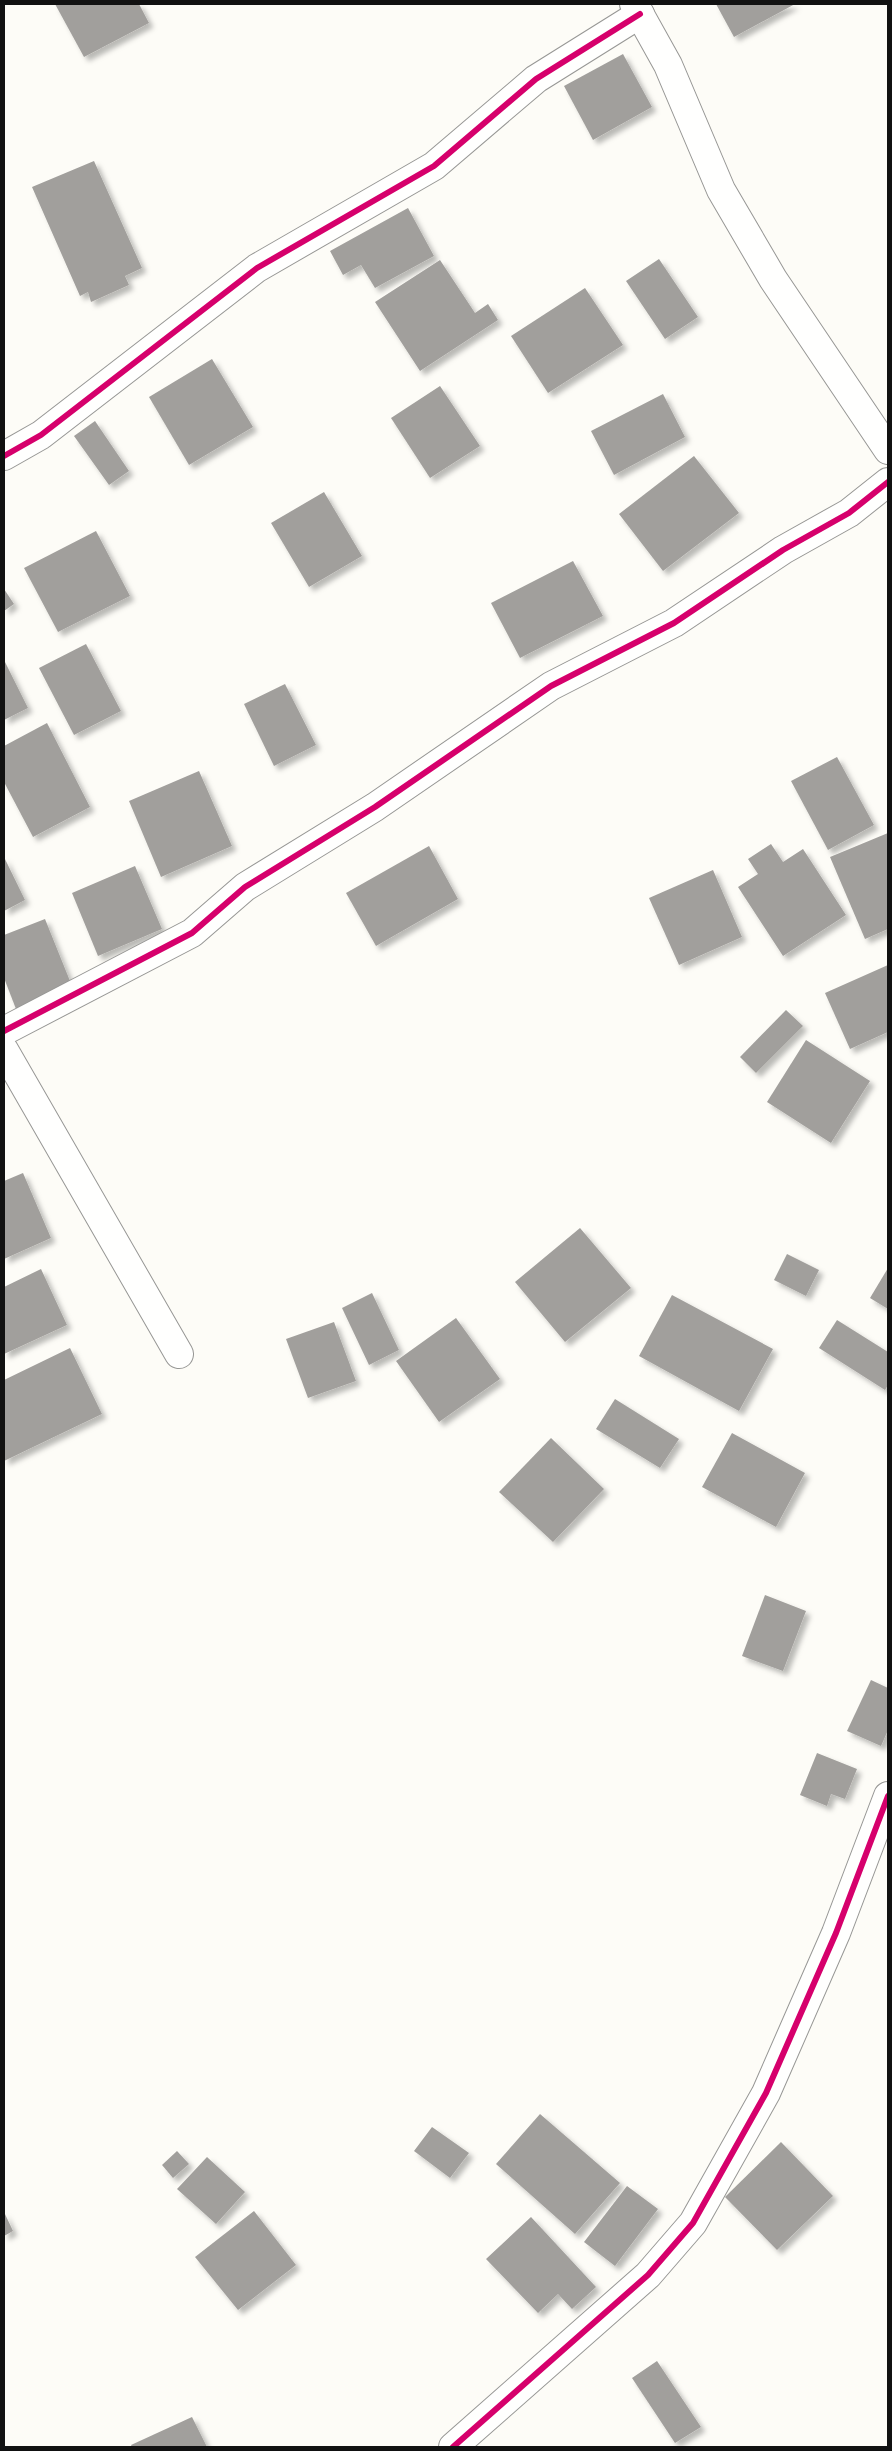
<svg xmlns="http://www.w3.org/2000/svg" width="892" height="2451" font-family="'Source Serif 4',serif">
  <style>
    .building { fill: #a19f9c; filter: url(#shadow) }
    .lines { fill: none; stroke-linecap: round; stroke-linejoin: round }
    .street-casing { stroke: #979795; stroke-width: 30 }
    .street { stroke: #fffffe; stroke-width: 28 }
    .cycleway-casing { stroke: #fff; stroke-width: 9 }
    .cycleway { stroke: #d6006c; stroke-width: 6 }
  </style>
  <defs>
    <filter id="shadow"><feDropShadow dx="4.5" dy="4.5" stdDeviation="2.5" flood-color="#0004"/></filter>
  </defs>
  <rect width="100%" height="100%" fill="#fdfcf7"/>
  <g class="building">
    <polygon points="55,4 139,4 149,23 84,57"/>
    <polygon points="716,4 795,4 734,37"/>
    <polygon points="623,54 652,107 593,140 564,86"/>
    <polygon points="94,161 142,268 125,276 129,285 91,302 88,292 80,296 32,187"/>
    <polygon points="408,208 434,256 375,288 361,265 343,275 330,251"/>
    <polygon points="659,259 698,317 665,339 626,281"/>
    <polygon points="440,260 475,313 488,304 498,320 420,371 375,302"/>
    <polygon points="585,288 623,345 548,393 511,336"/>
    <polygon points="212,359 253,427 189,465 149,397"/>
    <polygon points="440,386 480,446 430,478 391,418"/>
    <polygon points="663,394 685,437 614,475 591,431"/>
    <polygon points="95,421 129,471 109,485 74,436"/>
    <polygon points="694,456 739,513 663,571 619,514"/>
    <polygon points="324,492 362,556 309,587 271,523"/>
    <polygon points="96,531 130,596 58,632 24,568"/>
    <polygon points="573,561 603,616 520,658 491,603"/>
    <polygon points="4,589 14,604 4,611"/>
    <polygon points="86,644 121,711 74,735 39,668"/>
    <polygon points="4,660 28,708 4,720"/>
    <polygon points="285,684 316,745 274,766 244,704"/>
    <polygon points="47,723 90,807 33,837 4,782 4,746"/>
    <polygon points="837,757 874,825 828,850 791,781"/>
    <polygon points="199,771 232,846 161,877 129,801"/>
    <polygon points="888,833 888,929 865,939 830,857"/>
    <polygon points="771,844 783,862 803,849 846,915 783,956 738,887 758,874 748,859"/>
    <polygon points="429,846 458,899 376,946 346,893"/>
    <polygon points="4,857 25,900 4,911"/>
    <polygon points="135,866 162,929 98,956 72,893"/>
    <polygon points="713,870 742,937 679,965 649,898"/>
    <polygon points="45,919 72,986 16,1009 4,978 4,935"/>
    <polygon points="888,965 888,1032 850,1049 825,993"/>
    <polygon points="786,1010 803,1026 756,1073 740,1057"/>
    <polygon points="806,1040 870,1081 831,1143 767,1102"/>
    <polygon points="23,1173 51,1238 4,1259 4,1181"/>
    <polygon points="580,1228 631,1288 565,1342 515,1282"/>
    <polygon points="787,1254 819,1270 806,1296 774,1280"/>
    <polygon points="888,1268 888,1309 870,1298"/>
    <polygon points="41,1269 67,1325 4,1354 4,1287"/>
    <polygon points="372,1293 399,1350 369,1365 342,1308"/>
    <polygon points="672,1295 773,1349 739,1411 639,1356"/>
    <polygon points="456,1318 500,1379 439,1422 396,1361"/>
    <polygon points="837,1320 888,1352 888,1385 885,1390 819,1348"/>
    <polygon points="334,1322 356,1381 308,1398 286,1339"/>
    <polygon points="70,1348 102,1414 4,1461 4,1380"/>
    <polygon points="615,1399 679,1439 660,1468 596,1429"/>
    <polygon points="732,1433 805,1473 776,1527 702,1487"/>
    <polygon points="551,1438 604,1489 553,1542 499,1492"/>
    <polygon points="765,1595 806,1611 783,1671 742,1656"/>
    <polygon points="871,1680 888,1688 888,1730 881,1746 847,1731"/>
    <polygon points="817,1753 857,1769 845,1799 831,1794 827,1806 800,1795"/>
    <polygon points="540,2114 620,2183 575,2234 496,2164"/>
    <polygon points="432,2127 469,2153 450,2178 414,2151"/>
    <polygon points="781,2142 833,2196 777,2250 725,2197"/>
    <polygon points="177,2151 189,2164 173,2178 162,2165"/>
    <polygon points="207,2157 245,2192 216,2224 177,2189"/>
    <polygon points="627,2186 658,2209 615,2266 584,2242"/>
    <polygon points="254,2211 296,2265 238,2310 195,2257"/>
    <polygon points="4,2212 13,2231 4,2236"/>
    <polygon points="531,2217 596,2287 572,2309 558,2294 538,2313 486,2259"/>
    <polygon points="657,2361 701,2427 675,2443 632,2378"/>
    <polygon points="192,2417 207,2447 132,2447 131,2445"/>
  </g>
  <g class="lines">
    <g class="street-casing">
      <g id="street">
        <polyline points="634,4 668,65 721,190 773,279 888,450"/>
        <polyline points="4,456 41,435 257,268 434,166 536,79 640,14"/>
        <polyline points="4,1031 192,933 245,887 375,807 551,686 674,623 783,550 849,513 888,482"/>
        <polyline points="4,1050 179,1354"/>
        <polyline points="453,2447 648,2275 693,2223 766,2093 836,1933 888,1796"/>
      </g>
    </g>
    <use href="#street" class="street"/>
    <g class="cycleway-casing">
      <g id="cycleway">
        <polyline points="4,456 41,435 257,268 434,166 536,79 640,14"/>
        <polyline points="4,1031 192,933 245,887 375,807 551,686 674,623 783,550 849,513 888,482"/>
        <polyline points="453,2447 648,2275 693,2223 766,2093 836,1933 888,1796"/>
      </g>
    </g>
    <use href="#cycleway" class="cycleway"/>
  </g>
  <rect width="892" height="2451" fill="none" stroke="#111111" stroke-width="10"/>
</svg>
